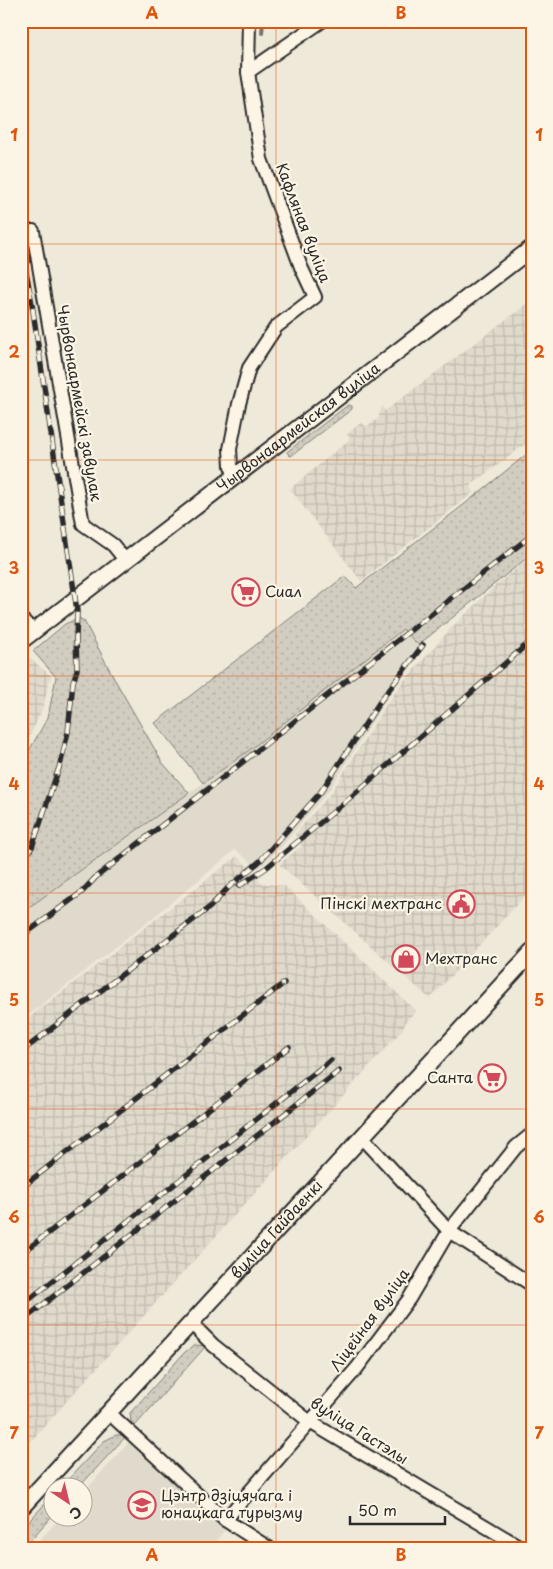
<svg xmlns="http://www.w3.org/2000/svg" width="553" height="1569" font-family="'Playpen Sans',sans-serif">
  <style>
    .built { fill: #e0dacc }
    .industrial { fill: url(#industrial-grid) }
    .grass { fill: url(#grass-dots); stroke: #7e7c76 }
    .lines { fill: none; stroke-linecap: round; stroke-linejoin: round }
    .stream { stroke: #75736d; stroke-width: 4 }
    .minor-casing { stroke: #2b2b2b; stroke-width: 16 }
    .tertiary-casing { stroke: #2b2b2b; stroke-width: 19 }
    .minor { stroke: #fcf5e5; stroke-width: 12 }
    .tertiary { stroke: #fcf5e5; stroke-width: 15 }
    .rail-casing { stroke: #2b2b2b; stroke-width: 5.5 }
    .rail { stroke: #fcf5e5; stroke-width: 4; stroke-dasharray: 11; stroke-linecap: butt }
    .grid { fill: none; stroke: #df570e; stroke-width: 1; stroke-opacity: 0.55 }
    .labels { text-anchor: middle; stroke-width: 4.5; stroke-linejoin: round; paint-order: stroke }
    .street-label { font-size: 15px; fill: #2b2b2b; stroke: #fcf5e5 }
    .poi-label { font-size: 15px; fill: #2b2b2b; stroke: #fcf5e5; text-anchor: start }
    .neatline { fill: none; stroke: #df570e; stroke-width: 2 }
    .grid-label { font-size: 16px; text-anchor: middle; font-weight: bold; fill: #df570e }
  </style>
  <defs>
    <pattern id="industrial-grid" width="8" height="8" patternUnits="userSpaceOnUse" patternTransform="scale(1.25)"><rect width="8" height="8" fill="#e0dacc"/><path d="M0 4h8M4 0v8" fill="none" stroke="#c0bbaf"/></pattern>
    <pattern id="grass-dots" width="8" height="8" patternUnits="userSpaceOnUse" patternTransform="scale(1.25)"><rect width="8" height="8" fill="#d2cdc0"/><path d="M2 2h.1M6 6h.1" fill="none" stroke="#b4b0a5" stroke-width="1.8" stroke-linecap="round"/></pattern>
  </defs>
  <rect width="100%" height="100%" fill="#efe9da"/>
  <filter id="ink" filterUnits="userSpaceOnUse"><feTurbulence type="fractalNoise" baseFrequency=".02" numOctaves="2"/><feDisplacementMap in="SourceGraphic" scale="10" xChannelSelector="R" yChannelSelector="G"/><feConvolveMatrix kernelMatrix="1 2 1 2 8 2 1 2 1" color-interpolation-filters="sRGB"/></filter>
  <g filter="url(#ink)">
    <g class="built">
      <polygon points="404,629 418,645 410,668 389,695 331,788 281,847 259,868 235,850 145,924 21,1021 21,913 247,752"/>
      <polygon points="130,1441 218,1520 224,1531 210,1548 32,1548 61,1517 82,1516 83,1493"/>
    </g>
    <g class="industrial">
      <polygon points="532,300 532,439 470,486 474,492 361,581 290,489 350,439 347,434 362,422 366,427 378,419 382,406 385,411"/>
      <polygon points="532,556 532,888 430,999 279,864 302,846 295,834 331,793 386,705 403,682 453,626 496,585"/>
      <polygon points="29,657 51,676 42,710 21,755 21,663"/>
      <polygon points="237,856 250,869 261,883 285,886 416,1011 406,1021 403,1029 21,1452 21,1024"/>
    </g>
    <g class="grass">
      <polygon points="348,405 352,406 352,409 291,456 289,455 287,452"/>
      <polygon points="532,450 532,554 418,645 403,629 247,752 203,783 155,723 345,576 356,588 466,503"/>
      <polygon points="79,618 84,621 115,680 162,762 189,793 21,913 21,765 48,717 56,677 33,651 65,624"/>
      <polygon points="195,1345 206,1346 134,1427 131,1422 130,1413 185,1352"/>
      <polygon points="116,1435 127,1435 80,1486 62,1486 104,1441"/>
      <polygon points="52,1496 52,1516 23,1548 21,1548 21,1530"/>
    </g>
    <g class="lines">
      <polyline class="stream" points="262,33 263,21"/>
      <g class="minor-casing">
        <g id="minor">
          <polyline points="248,72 322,21"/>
          <polyline points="33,231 83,524 113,545 126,561"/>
          <polyline points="235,476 231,466 230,449 239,404 249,368 276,327 315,297 301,267 261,159 248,72 249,21"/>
          <polyline points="21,619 34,631"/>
          <polyline points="362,1137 449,1231 532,1285"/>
          <polyline points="191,1323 213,1345 310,1422 522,1548"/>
          <polyline points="109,1413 225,1520 269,1548"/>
          <polyline points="225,1520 357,1368 409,1299 449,1231 516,1147 532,1134"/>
        </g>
      </g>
      <g class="tertiary-casing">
        <g id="tertiary">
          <path id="s1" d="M21,641L532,248"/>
          <path id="s2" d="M21,1508L532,952"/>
        </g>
      </g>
      <use href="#minor" class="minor"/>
      <use href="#tertiary" class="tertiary"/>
      <g class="rail-casing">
        <g id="rail">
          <polyline points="21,243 32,304 77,611 76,638 77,670 73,682 68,732 61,762 32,847 21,864"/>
          <polyline points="21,739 25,732"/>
          <polyline points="239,886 266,868 344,803 532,640"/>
          <polyline points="21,937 82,892 96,877 532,535"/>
          <polyline points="21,1052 210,907 228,888 260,861 320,793 381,700 423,645"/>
          <polyline points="21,1188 284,983"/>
          <polyline points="21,1254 289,1047"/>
          <polyline points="21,1306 331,1060"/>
          <polyline points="21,1322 339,1071"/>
        </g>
      </g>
      <use href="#rail" class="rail"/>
    </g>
  </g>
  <path class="grid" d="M276,21V1548M21,244H532M21,460H532M21,676H532M21,893H532M21,1109H532M21,1325H532"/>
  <defs>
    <g id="supermarket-ring" transform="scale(1.4375)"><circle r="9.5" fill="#fcf5e5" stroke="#d1495b" stroke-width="1.5"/><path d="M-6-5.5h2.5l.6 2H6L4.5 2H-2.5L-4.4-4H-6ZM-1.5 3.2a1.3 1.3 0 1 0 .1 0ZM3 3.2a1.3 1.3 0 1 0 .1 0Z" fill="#d1495b"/></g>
    <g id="civic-ring" transform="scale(1.4375)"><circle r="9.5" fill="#fcf5e5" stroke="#d1495b" stroke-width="1.5"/><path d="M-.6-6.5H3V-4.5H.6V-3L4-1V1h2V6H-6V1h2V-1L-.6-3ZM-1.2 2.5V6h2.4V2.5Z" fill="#d1495b"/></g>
    <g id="shop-ring" transform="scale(1.4375)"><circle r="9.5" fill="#fcf5e5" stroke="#d1495b" stroke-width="1.5"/><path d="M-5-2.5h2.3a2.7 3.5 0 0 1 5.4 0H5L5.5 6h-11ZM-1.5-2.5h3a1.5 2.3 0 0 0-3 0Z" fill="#d1495b"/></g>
    <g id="school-ring" transform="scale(1.4375)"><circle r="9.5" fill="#fcf5e5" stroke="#d1495b" stroke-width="1.5"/><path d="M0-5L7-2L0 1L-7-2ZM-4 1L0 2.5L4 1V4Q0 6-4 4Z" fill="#d1495b"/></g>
  </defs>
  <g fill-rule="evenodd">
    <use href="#supermarket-ring" x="246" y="592"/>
    <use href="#civic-ring" x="461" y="904"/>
    <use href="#shop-ring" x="406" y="959"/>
    <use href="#supermarket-ring" x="492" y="1078"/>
    <use href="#school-ring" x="142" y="1505"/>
  </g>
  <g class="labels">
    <g class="street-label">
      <text transform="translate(303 223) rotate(69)" y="5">Кафляная вуліца</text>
      <text transform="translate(79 403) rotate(80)" y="5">Чырвонаармейскі завулак</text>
      <text dy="5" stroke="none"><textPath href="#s1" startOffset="350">Чырвонаармейская вуліца</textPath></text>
      <text dy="5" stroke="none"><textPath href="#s2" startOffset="378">вуліца Гайдаенкі</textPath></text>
      <text transform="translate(370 1320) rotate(-54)" y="5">Ліцейная вуліца</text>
      <text transform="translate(359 1431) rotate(32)" y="5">вуліца Гастэлы</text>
    </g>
    <g class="poi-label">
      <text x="265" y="597">Сиал</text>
      <text x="442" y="909" text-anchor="end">Пінскі мехтранс</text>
      <text x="425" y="964">Мехтранс</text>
      <text x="473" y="1083" text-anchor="end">Санта</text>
      <text x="161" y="1501">Цэнтр дзіцячага і<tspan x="161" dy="17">юнацкага турызму</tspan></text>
    </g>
  </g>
  <rect width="553" height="1569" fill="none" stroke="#fcf5e5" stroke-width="55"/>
  <g transform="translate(68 1502) rotate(145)"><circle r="24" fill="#fcf5e5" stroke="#a8a49b"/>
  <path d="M0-4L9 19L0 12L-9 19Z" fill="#d1495b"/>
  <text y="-8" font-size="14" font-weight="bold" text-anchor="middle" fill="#2b2b2b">С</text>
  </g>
  <path d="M350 1516v8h95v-8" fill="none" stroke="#2b2b2b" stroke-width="2.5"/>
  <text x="358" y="1516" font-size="15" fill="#2b2b2b" stroke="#fcf5e5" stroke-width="4" paint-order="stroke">50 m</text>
  <rect x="28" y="28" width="498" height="1514" class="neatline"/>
  <g class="grid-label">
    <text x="152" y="19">A</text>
    <text x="401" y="19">B</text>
    <text x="14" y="141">1</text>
    <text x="539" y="141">1</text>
    <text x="14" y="358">2</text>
    <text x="539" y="358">2</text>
    <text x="14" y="574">3</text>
    <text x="539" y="574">3</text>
    <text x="14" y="790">4</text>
    <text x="539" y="790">4</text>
    <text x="14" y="1006">5</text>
    <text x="539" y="1006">5</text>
    <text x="14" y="1223">6</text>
    <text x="539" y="1223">6</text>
    <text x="14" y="1439">7</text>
    <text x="539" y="1439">7</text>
    <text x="152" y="1561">A</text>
    <text x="401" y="1561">B</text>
  </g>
</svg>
